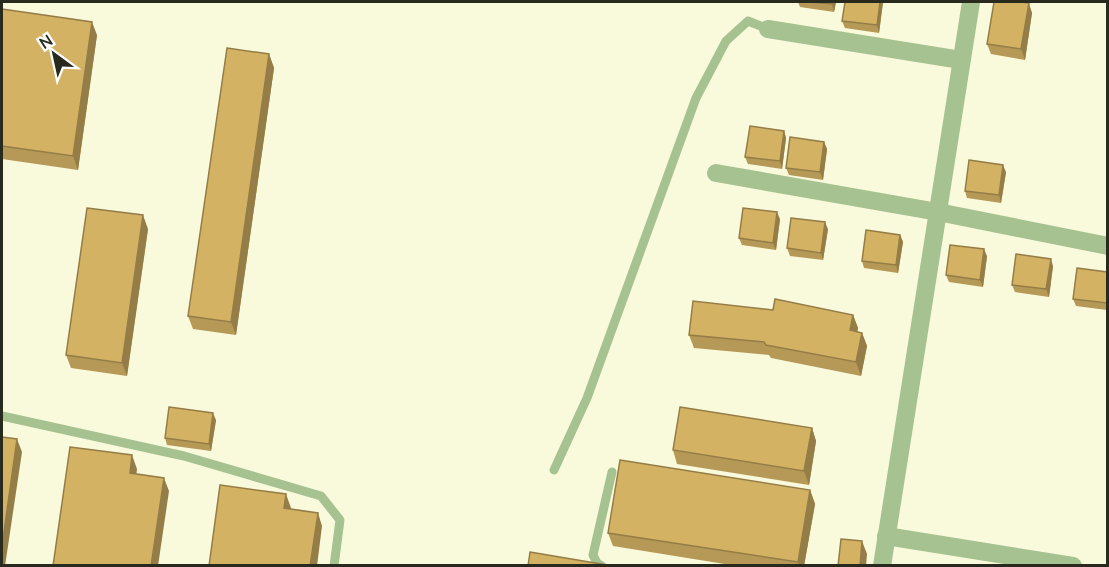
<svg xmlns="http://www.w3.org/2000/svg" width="1109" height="567" font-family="'Nunito Sans',sans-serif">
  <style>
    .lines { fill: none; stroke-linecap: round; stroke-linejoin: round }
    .lane { stroke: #a6c290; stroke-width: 9 }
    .street { stroke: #a6c290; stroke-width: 18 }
    .wall { fill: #b69956 }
    .shaded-wall { fill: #947d46 }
    .building { fill: #d4b264; stroke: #947d46; stroke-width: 1.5 }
  </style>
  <rect width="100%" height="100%" fill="#f9fadc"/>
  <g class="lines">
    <g class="lane">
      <polyline points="2,416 184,456 321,496 340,520 334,566"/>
      <polyline points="554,470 587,398 696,98 726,41 748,21 768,29"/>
      <polyline points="602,566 597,563 593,555 612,472"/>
    </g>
    <g class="street">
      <polyline points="768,29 961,60"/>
      <polyline points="716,173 938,212 1108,246"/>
      <polyline points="886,536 1073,566"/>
      <polyline points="882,566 971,2"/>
    </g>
  </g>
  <g class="wall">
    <polygon points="798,2 836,2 834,12 800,7"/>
    <polygon points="845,2 883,2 879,33 845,28 842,21"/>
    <polygon points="994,2 1030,2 1029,4 1032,13 1025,60 991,54 987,44"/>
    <polygon points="2,9 97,35 78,170 2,159"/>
    <polygon points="269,54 274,68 236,335 193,329 188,316"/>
    <polygon points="784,131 786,138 782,169 748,164 745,157"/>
    <polygon points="824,142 827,149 823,180 789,175 786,168"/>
    <polygon points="1006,172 1001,203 967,198 965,191"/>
    <polygon points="780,219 776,250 742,245 739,238"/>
    <polygon points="148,229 127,376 71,368 66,355"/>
    <polygon points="828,229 823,260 790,256 787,248"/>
    <polygon points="900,235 903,242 898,273 864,268 862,261"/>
    <polygon points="987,256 983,287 949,282 946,275"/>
    <polygon points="1053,266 1049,297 1015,292 1012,285"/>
    <polygon points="1107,272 1107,310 1076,306 1073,299"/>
    <polygon points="773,310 853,315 858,328 857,332 862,333 867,346 861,376 771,358 769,355 694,348 689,335"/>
    <polygon points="216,420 211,451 167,445 165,438"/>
    <polygon points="812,428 816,441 809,485 677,464 673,450"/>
    <polygon points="810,490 815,504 804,566 737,566 613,546 608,533"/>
  </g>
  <g class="shaded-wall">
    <polygon points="832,2 836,2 834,12 832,4"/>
    <polygon points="880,2 883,2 879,33 877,25"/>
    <polygon points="1028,2 1030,2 1029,4 1032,13 1025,60 1021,49 1028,4"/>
    <polygon points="92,22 97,35 78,170 73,156"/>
    <polygon points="269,54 274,68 236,335 231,322"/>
    <polygon points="784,131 786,138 782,169 780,161"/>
    <polygon points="824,142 827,149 823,180 820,172"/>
    <polygon points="1003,165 1006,172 1001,203 999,195"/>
    <polygon points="777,212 780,219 776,250 773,243"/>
    <polygon points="143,215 148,229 127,376 122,363"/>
    <polygon points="825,222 828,229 823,260 821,253"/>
    <polygon points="900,235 903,242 898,273 896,265"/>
    <polygon points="984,249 987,256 983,287 980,280"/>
    <polygon points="1051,259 1053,266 1049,297 1046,289"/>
    <polygon points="853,315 858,328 855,344 850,330"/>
    <polygon points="862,333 867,346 861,376 856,362"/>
    <polygon points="213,413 216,420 211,451 209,444"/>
    <polygon points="812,428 816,441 809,485 804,471"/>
    <polygon points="17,439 22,452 5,566 2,566 2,546"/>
    <polygon points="132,455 137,469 135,486 130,473"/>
    <polygon points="164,478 169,491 158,566 151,566"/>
    <polygon points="810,490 815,504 804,566 799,566 798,562"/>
    <polygon points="286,494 291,508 289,522 284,508"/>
    <polygon points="318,513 322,526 317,566 310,566"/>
    <polygon points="862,541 867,554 866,566 860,566"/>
  </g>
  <g class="building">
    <polygon points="809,2 832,2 832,4"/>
    <polygon points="845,2 880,2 877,25 842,21"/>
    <polygon points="994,2 1021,2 1029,3 1021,49 987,44"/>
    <polygon points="2,9 92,22 73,156 2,146"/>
    <polygon points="227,48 269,54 231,322 188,316"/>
    <polygon points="750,126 784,131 780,161 745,157"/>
    <polygon points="790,137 824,142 820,172 786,168"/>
    <polygon points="969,160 1003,165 999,195 965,191"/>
    <polygon points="87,208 143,215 122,363 66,355"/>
    <polygon points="743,208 777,212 773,243 739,238"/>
    <polygon points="791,218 825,222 821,253 787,248"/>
    <polygon points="866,230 900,235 896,265 862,261"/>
    <polygon points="950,245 984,249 980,280 946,275"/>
    <polygon points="1016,254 1051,259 1046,289 1012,285"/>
    <polygon points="1077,268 1107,272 1107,303 1073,299"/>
    <polygon points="775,299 853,315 850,330 862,333 856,362 766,345 764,342 689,335 693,301 773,310"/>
    <polygon points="169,407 213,413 209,444 165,438"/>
    <polygon points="680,407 812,428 804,471 673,450"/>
    <polygon points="2,437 17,439 2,546"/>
    <polygon points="70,447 132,455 130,473 164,478 151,566 53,566"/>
    <polygon points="620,460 810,490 798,562 608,533"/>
    <polygon points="220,485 286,494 284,508 318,513 310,566 209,566"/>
    <polygon points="841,539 862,541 860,566 838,566"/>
    <polygon points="530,552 613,566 528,566"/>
  </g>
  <rect width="1109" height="567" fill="none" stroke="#292a1e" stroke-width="6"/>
  <g transform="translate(54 54) rotate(327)" stroke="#ffffff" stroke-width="4.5" paint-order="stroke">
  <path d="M0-4.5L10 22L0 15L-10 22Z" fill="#292a1e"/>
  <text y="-9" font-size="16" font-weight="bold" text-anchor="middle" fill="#292a1e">N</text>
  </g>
</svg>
